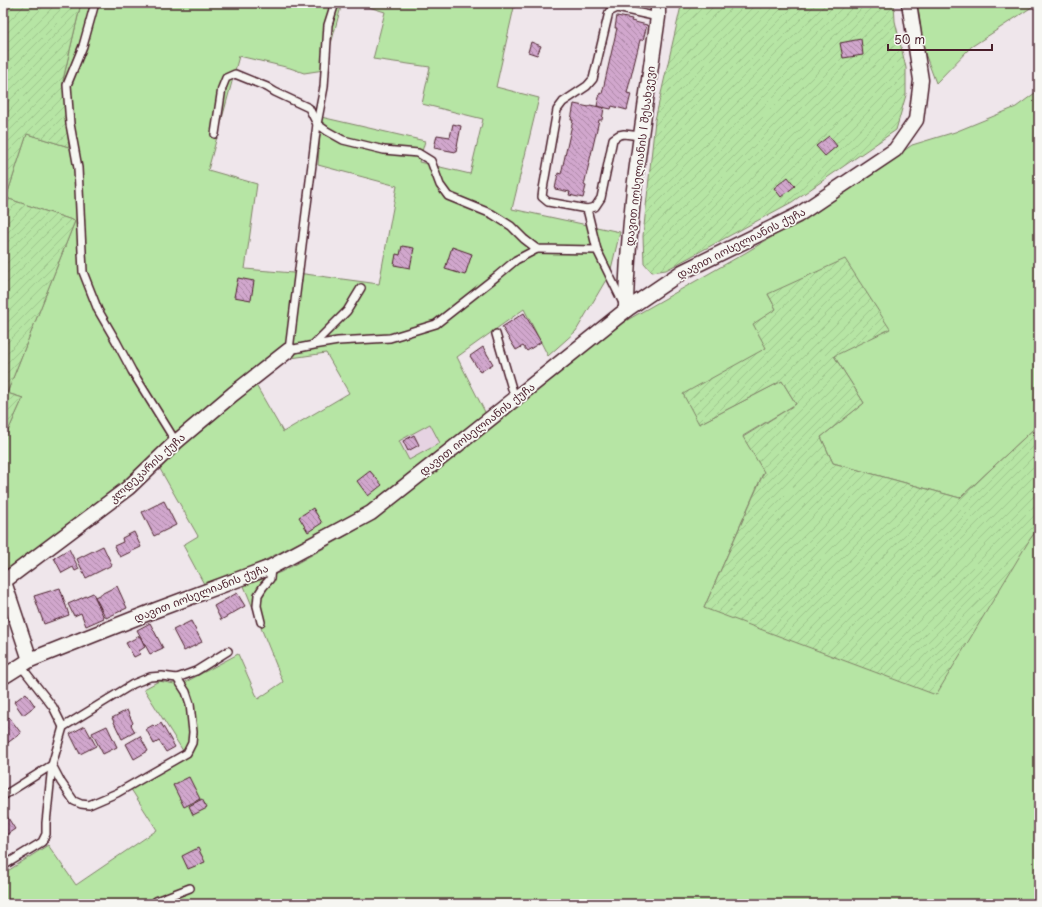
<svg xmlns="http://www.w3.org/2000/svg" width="1042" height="907" font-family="'Playpen Sans','Noto Sans Georgian',sans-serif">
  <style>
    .built { fill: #e6d3e2 }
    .grass { fill: #b6e5a4; stroke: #808268; fill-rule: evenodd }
    .garden { fill: url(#garden-furrows); stroke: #808268 }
    .building { fill: url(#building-back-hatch); stroke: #4a1f2b }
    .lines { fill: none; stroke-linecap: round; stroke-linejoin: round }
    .lane-casing { stroke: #4a1f2b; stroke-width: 10 }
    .street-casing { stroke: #4a1f2b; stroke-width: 17 }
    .lane { stroke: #f6f6f2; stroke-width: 7 }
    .street { stroke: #f6f6f2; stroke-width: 14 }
    .labels { text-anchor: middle; stroke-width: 3.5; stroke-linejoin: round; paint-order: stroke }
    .street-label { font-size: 11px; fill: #4a1f2b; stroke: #f6f6f2 }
  </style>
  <defs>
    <pattern id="garden-furrows" width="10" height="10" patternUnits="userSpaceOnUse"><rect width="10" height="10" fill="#b6e5a4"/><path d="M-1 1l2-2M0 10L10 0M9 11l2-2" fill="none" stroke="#9ec48d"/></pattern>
    <pattern id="building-back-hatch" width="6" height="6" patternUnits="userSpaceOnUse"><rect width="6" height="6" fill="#d1a7cd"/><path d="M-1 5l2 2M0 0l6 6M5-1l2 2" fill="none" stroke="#ac87a7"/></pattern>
  </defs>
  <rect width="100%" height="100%" fill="#efe6eb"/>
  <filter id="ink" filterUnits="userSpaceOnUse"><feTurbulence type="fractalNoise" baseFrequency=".025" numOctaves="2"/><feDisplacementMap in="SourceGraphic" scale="8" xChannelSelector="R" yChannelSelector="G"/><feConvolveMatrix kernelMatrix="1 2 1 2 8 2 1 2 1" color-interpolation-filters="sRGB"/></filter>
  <g filter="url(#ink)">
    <polygon class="built" points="430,424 440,443 409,460 398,441"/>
    <g class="grass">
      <path d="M81,3H342L324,70L304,73L290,68L239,56L208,170L257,184L245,269L305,274L379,284L397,186L318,165L321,117L425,141L419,162L470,174L483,119L422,104L430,67L373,59L385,12L356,3H515L496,87L539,98L512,209L620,232L610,273L576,331L548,356L524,309L457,357L486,414L374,503L252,567L204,584L183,545L198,536L152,455L114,491L3,576V442L23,398L7,393L75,221L6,198L27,134L69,147L63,80ZM326,353L349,393L283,432L253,380L291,358ZM430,424L440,443L409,460L399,441Z"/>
      <polygon points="917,3 1038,3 971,47 936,83 924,51"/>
      <polygon points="1039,90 1039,424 960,498 833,463 821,437 864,403 834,356 768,294 776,309 766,348 699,424 782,381 796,404 743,436 764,471 704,608 1030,539 1039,527 1039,904 3,904 3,874 48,845 76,885 157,830 129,786 185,754 144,689 159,681 180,685 238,654 258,699 283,682 244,586 281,572 355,531 390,507 563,370 595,340 615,327 745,253 835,199 912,145 955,132 1016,107"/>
    </g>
    <g class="garden">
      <polygon points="6,3 81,3 63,80 69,147 27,134 6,198 75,221 7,393 23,398 3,442 3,12"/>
      <polygon points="669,3 894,3 895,21 906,68 906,95 896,130 792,202 666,270 652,272 644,263 643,236 655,120 681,6"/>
      <polygon points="845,259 890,329 834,356 864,403 821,437 833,463 960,498 1039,424 1039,527 1030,539 936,695 704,608 764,472 743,437 796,404 782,381 699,424 683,394 766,348 753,324 776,309 768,294"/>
    </g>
    <g class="building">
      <polygon points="617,16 632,19 631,21 647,25 643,40 640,40 627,93 631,94 627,110 612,106 611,109 597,106 600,93 602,94 617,28 615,28"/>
      <polygon points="861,39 863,55 843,58 840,43"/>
      <polygon points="531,42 541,46 537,55 528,52"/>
      <polygon points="574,104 589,107 590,105 604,108 602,120 599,120 584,185 586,186 583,198 569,195 570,192 555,189 558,173 561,174 573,120 571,120"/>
      <polygon points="453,124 461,126 456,152 434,148 437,135 450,137"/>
      <polygon points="829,136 837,146 825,156 816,146"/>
      <polygon points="788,177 795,186 781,197 774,188"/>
      <polygon points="402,246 414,248 410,268 394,265 396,254 400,255"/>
      <polygon points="452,247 472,254 465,275 445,269"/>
      <polygon points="238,278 254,281 251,300 234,297"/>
      <polygon points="524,313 541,342 527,351 523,346 516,350 502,327"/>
      <polygon points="483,347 493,364 480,372 470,356"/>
      <polygon points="414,435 419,445 408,451 403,441"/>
      <polygon points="370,471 382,485 368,496 357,481"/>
      <polygon points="164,501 176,525 154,536 142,512"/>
      <polygon points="313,508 322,523 308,532 299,517"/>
      <polygon points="134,532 141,547 120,557 114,546 123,542 122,538"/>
      <polygon points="103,546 112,565 86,578 77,559"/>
      <polygon points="69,549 79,569 75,571 73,567 62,573 54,558"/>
      <polygon points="117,586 127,608 106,618 95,597"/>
      <polygon points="60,588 69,615 44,624 34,596"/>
      <polygon points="93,593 104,618 86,626 81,613 74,616 68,604"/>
      <polygon points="237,593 245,606 221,620 214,606"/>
      <polygon points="191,621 202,642 184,651 173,630"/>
      <polygon points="150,623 163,648 150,654 137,630"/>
      <polygon points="140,636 145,647 139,651 140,654 134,657 126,643"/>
      <polygon points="26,693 35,706 23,715 14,702"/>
      <polygon points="127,710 133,723 131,725 135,732 122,739 112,718"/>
      <polygon points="9,717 21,733 6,744 3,741 3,721"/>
      <polygon points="161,723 175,747 166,752 159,741 154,744 146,729 153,725 155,727"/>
      <polygon points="85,726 96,746 80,754 70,734"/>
      <polygon points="107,726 117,747 103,754 92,733"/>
      <polygon points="140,736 148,751 134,759 126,744"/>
      <polygon points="189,777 200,799 184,807 173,785"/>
      <polygon points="202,799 207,808 193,815 189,806"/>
      <polygon points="3,810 15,829 3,837"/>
      <polygon points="198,848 205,862 188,869 182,856"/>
    </g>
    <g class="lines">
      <g class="lane-casing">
        <g id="lane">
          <polyline points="95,3 83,46 67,85 70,124 78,168 83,272 98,310 116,341 132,371 176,442"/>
          <polyline points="335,3 328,25 324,87 317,124 289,350 314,345 338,341 390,338 436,324 497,276 516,260 537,249"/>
          <polyline points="215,134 222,88 226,78 235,74 267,87 275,92 309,108 317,124 327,131 343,140 384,150 418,153 431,161 440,185 448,196 492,214 511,226 524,239 537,249 597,250 623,303"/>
          <polyline points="640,136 624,134 619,135 613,139 601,198 595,207 587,209 548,202 542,197 543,189 557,110 563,102 587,86 593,79 609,12 617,8 658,17"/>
          <polyline points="587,209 597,250"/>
          <polyline points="496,334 515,399"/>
          <polyline points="314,344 347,311 361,288"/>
          <polyline points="261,622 257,606 258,595 263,587 270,579 271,567"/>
          <polyline points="20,665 53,707 63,727 133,684 150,677 162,676 177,678 196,671 228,651"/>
          <polyline points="3,796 52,765 61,782 74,801 81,804 89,805 117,793 187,753 192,743 193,732 190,704 186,692 177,678"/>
          <polyline points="3,866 42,842 46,834 46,823 52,765 63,727"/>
          <polyline points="155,904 156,901 190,888"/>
        </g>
      </g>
      <g class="street-casing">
        <g id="street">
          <path d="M626,310C626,269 630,229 634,189C641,131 650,74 658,17V3"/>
          <polyline points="3,582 128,488 176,442 233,394 289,350"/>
          <polyline points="4,582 30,660"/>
          <polyline points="3,677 30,660 156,610 271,567 371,513 461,442 626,310 682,272 798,215 895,150 916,120 921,80 909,3"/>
        </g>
      </g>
      <use href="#lane" class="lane"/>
      <use href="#street" class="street"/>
    </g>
  </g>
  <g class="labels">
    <g class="street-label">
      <text transform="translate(640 156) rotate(-83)" y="4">დავით იოსელიანის I შესახვევი</text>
      <text transform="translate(741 243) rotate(-27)" y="4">დავით იოსელიანის ქუჩა</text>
      <text transform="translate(477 429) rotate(-38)" y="4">დავით იოსელიანის ქუჩა</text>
      <text transform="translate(147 468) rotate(-42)" y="4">კლდეკარის ქუჩა</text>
      <text transform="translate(201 593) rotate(-21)" y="4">დავით იოსელიანის ქუჩა</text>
    </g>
  </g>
  <rect width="1042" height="907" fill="none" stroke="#f6f6f2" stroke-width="16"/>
  <rect x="8" y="8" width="1026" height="891" fill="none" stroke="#4a1f2b" stroke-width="1.5" filter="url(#ink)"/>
  <path d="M888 44v6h104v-6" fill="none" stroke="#4a1f2b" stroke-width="2"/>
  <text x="894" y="44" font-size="12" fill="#4a1f2b" stroke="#f6f6f2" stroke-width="3" paint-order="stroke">50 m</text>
</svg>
